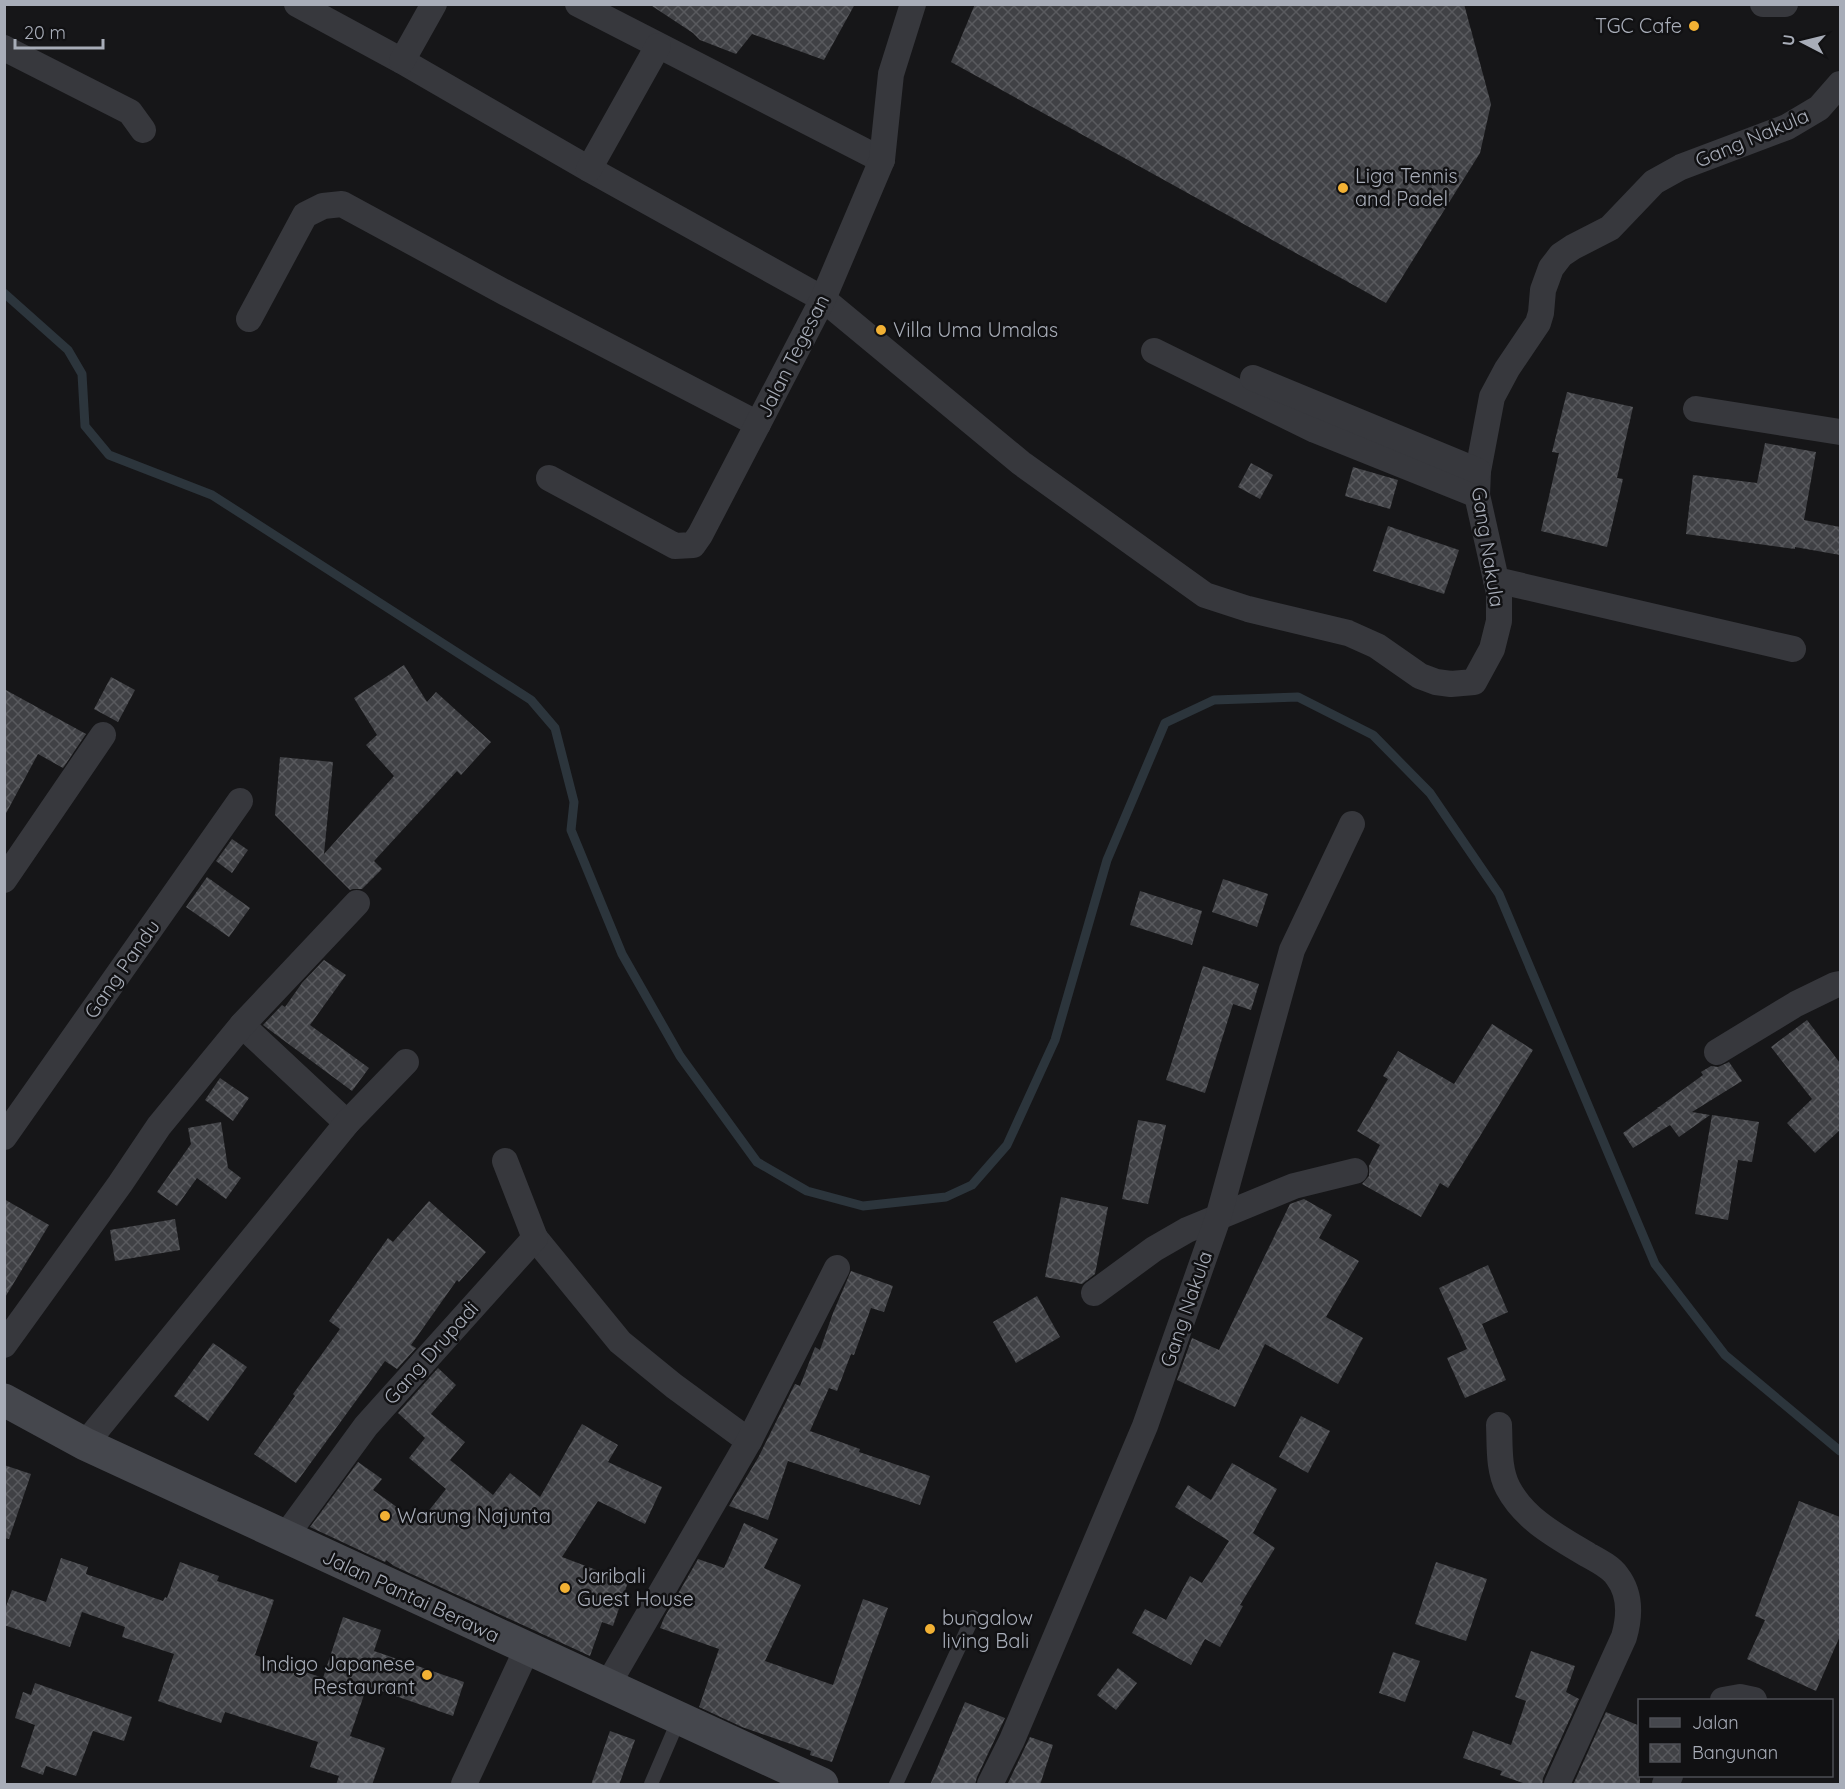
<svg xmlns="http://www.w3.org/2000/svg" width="1845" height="1789" font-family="Quicksand,sans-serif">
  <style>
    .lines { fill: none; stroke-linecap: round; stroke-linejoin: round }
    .stream { stroke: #2c353c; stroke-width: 9 }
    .building { fill: url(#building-cross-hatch) }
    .lane { stroke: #37383d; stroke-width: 14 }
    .street { stroke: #37383d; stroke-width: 26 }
    .secondary { stroke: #45474d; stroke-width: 33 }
    .poi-dot { fill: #f2b134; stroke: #111113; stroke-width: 2 }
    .labels { text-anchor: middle; stroke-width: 5; stroke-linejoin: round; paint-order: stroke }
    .poi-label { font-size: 20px; fill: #a8adb8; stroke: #111113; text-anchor: start }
    .street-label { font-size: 20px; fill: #a8adb8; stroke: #111113 }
  </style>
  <defs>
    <pattern id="building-cross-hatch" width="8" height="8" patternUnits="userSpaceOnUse" patternTransform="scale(1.5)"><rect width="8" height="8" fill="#404145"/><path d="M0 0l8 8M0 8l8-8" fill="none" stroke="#595a5e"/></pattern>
  </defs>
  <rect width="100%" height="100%" fill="#161618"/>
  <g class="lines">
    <polyline class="stream" points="4,293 68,350 82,374 85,426 109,455 212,495 531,700 555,728 574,802 571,830 622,954 680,1056 757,1162 807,1191 863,1206 946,1197 972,1185 1007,1145 1055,1040 1107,860 1165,723 1214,700 1298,697 1373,735 1430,793 1499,894 1655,1264 1725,1355 1840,1451"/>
  </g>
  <g class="building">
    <polygon points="649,4 855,4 824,60 752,34 736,54 700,40 693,33"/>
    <polygon points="975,4 1464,4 1491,104 1480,153 1386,303 951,62"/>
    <polygon points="1567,392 1633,407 1617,478 1623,479 1607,547 1541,531 1559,453 1552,452"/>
    <polygon points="1765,443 1816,452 1804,520 1840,527 1840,555 1795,547 1795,549 1686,534 1693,475 1757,483"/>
    <polygon points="1251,463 1273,475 1260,499 1238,487"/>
    <polygon points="1353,467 1398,480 1390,509 1345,496"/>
    <polygon points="1388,526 1459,550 1444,594 1373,571"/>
    <polygon points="404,665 427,702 436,692 491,742 461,775 457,771 374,861 382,869 362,889 353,889 350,890 275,815 280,757 333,762 324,854 394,776 366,745 377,735 354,698"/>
    <polygon points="111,677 135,690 118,722 94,709"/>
    <polygon points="4,689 86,734 63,768 38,754 4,817"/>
    <polygon points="232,839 248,850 232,873 216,861"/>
    <polygon points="207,877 250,908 229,937 186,907"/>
    <polygon points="1223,879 1268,894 1257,927 1212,912"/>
    <polygon points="1140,891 1202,911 1192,945 1130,925"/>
    <polygon points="324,960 346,975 310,1025 369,1068 352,1091 263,1025 282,1005 285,1007 302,983"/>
    <polygon points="1203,966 1259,984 1251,1010 1233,1004 1205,1093 1166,1080"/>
    <polygon points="1807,1020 1840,1063 1840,1130 1815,1153 1787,1123 1812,1099 1771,1047"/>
    <polygon points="1492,1024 1533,1050 1448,1188 1440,1183 1421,1217 1362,1184 1369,1176 1369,1166 1380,1145 1357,1131 1388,1079 1383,1076 1398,1051 1454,1084"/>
    <polygon points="1729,1062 1742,1081 1692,1112 1710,1115 1679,1137 1670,1125 1633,1148 1623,1133 1658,1108 1657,1107 1659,1107 1703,1075 1701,1072 1711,1066 1718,1067"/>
    <polygon points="220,1078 249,1098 233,1121 205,1100"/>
    <polygon points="1712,1115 1759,1122 1752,1162 1738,1160 1728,1220 1695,1214"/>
    <polygon points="1138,1120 1166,1125 1148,1204 1122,1199"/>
    <polygon points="221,1122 228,1168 241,1178 226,1199 197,1178 177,1206 157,1192 191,1144 188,1128"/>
    <polygon points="1061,1197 1108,1207 1095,1274 1082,1284 1045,1277"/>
    <polygon points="4,1199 49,1225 4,1299"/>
    <polygon points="1304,1199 1332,1215 1319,1238 1359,1261 1326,1317 1363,1338 1338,1384 1265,1344 1235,1407 1177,1380 1192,1338 1219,1350 1290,1204"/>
    <polygon points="429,1201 486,1252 459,1282 457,1280 411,1345 416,1348 397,1369 385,1361 296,1483 254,1454 295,1396 293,1394 340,1329 329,1321 388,1238 393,1242"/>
    <polygon points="175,1219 180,1250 115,1261 110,1230"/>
    <polygon points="1488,1265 1508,1312 1482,1324 1506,1380 1465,1398 1447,1358 1467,1349 1439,1288"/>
    <polygon points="851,1271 893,1286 884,1312 871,1308 854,1355 851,1354 837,1391 829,1388 810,1431 860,1449 859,1452 930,1476 920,1505 788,1461 768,1520 729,1506 758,1458 795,1384 800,1386 815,1347 820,1350 833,1313"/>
    <polygon points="1037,1296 1060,1337 1016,1363 993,1322"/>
    <polygon points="213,1343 247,1367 208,1421 174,1396"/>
    <polygon points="438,1368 456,1385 431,1414 465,1442 450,1460 493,1495 510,1473 540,1497 582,1424 618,1445 608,1462 662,1487 645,1524 598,1501 562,1557 628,1582 613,1626 602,1622 590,1656 394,1566 386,1560 385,1562 310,1527 358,1462 382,1479 373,1490 419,1523 446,1489 409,1458 425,1438 398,1413"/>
    <polygon points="1301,1416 1330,1431 1308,1473 1279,1457"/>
    <polygon points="1232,1463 1277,1489 1253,1533 1275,1548 1240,1605 1243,1606 1220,1647 1205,1639 1191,1665 1132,1633 1145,1609 1166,1620 1190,1576 1202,1583 1229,1541 1175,1507 1188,1485 1211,1500"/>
    <polygon points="4,1465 31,1474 9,1539 4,1538"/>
    <polygon points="1799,1501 1840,1517 1840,1636 1816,1691 1747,1659 1765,1620 1755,1616"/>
    <polygon points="744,1523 778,1539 764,1568 801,1585 765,1661 833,1685 863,1599 888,1608 832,1762 810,1755 811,1751 742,1727 699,1707 719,1649 660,1628 664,1618 698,1559 724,1568"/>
    <polygon points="61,1558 88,1567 86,1574 163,1601 165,1597 167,1598 180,1562 219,1576 217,1581 274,1600 255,1655 323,1678 343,1617 381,1630 374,1651 464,1682 453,1716 367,1686 350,1736 385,1748 372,1785 336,1785 339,1776 310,1767 318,1742 225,1712 221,1723 158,1701 174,1654 122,1637 125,1627 82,1612 70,1647 4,1625 4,1612 12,1590 46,1602"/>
    <polygon points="1436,1562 1487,1579 1466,1641 1415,1624"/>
    <polygon points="1531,1651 1575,1666 1566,1692 1579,1699 1543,1778 1542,1785 1529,1785 1500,1775 1502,1771 1463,1758 1473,1731 1511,1745 1526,1701 1515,1697"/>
    <polygon points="1393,1652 1420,1661 1405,1702 1379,1693"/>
    <polygon points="1118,1668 1137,1683 1116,1710 1097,1695"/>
    <polygon points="35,1683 132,1717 124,1741 93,1731 76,1776 46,1766 43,1775 21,1767 35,1725 15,1718 23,1692 31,1695"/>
    <polygon points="965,1702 1005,1718 977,1777 975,1785 930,1785"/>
    <polygon points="1606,1712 1640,1726 1640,1785 1573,1785"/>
    <polygon points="610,1731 635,1740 619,1785 591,1785"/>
    <polygon points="1030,1737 1053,1745 1040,1785 1007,1785"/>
  </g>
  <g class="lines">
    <g class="lane">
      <polyline points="651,1784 679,1719"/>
      <polyline points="896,1784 973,1617"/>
    </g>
    <g class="street">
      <polyline points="297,4 402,61 589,169 823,299 1021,463 1205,595 1248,609 1348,633 1377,646 1420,676 1436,682 1451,684 1474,682 1492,649 1499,621 1499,593 1477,495 1478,471 1492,397 1507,369 1538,323 1541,313 1543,290 1551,268 1561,255 1573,247 1610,228 1654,182 1681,167 1787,127 1819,108 1840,84"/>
      <polyline points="578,4 882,160"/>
      <polyline points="1763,4 1785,4"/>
      <polyline points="4,48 130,112 143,130"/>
      <polyline points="402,61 434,4"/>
      <polyline points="589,169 658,46"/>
      <polyline points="249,319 305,215 323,206 342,204 506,293 758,424"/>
      <polyline points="1154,351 1315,430 1477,495"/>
      <polyline points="1253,378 1478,471"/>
      <polyline points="1696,409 1840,432"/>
      <polyline points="549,478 675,546 693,545 700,535 823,299 882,160 891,74 913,4"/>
      <polyline points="1496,580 1793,649"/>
      <polyline points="4,880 103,735"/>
      <polyline points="242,1025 347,1123"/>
      <polyline points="1717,1052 1796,1004 1835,985 1840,984"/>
      <polyline points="4,1137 240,801"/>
      <polyline points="535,1238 620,1342 674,1386 749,1441"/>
      <polyline points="1094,1293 1154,1249 1187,1230 1294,1186 1355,1171"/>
      <polyline points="4,1345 120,1184 159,1126 242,1025 357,903"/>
      <path d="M1499,1425C1500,1445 1498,1469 1508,1488C1525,1520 1558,1537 1588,1555C1597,1560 1611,1567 1617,1576C1631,1594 1630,1616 1624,1637L1557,1784"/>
      <polyline points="85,1444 347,1123 406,1062"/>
      <polyline points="284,1538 366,1426 535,1238 505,1161"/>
      <polyline points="607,1686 749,1441 837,1268"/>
      <polyline points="1723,1700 1740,1697 1754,1700"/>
      <polyline points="464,1784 527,1649"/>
      <polyline points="990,1784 1012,1740 1145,1426 1218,1218 1292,950 1352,824"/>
      <polyline points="1665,1784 1670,1776"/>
    </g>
    <polyline class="secondary" points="4,1400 85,1444 822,1784"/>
  </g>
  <g class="poi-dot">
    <circle cx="1694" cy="26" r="6"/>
    <circle cx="1343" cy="188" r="6"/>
    <circle cx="881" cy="330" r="6"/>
    <circle cx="385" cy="1516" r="6"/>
    <circle cx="565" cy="1588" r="6"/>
    <circle cx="930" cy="1629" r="6"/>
    <circle cx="427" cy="1675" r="6"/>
  </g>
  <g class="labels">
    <g class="poi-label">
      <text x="1682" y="33" text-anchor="end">TGC Cafe</text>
      <text x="1355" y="183">Liga Tennis<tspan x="1355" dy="23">and Padel</tspan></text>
      <text x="893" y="337">Villa Uma Umalas</text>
      <text x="397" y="1523">Warung Najunta</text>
      <text x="577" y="1583">Jaribali<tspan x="577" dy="23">Guest House</tspan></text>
      <text x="942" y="1625">bungalow<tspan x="942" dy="23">living Bali</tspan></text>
      <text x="415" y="1671" text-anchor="end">Indigo Japanese<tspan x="415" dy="23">Restaurant</tspan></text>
    </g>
    <g class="street-label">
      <text transform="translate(1752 138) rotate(-23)" y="7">Gang Nakula</text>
      <text transform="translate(793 356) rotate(-63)" y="7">Jalan Tegesan</text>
      <text transform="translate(1488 547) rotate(81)" y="7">Gang Nakula</text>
      <text transform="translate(122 969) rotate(-55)" y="7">Gang Pandu</text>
      <text transform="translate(1186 1309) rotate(-71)" y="7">Gang Nakula</text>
      <text transform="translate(431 1353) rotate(-48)" y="7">Gang Drupadi</text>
      <text transform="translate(411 1596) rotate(25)" y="7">Jalan Pantai Berawa</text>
    </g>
  </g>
  <rect width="1845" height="1789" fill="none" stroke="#a8adb8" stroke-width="12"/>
  <rect x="1638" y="1699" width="195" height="78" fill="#111113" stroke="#4d4f55" stroke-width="1.5"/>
  <rect x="1650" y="1718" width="30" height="9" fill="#45474d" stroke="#4d4f55" stroke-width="1.5"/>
  <text x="1692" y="1729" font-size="18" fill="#a8adb8">Jalan</text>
  <rect x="1650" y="1744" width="30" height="18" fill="url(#building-cross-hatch)" stroke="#4d4f55" stroke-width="1.5"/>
  <text x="1692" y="1759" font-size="18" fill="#a8adb8">Bangunan</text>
  <g transform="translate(1803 42) rotate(277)" stroke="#111113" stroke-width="4.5" paint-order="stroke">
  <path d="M0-4.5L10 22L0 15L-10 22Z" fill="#a8adb8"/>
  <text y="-9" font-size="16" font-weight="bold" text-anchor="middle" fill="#a8adb8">U</text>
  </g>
  <path d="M15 39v9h88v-9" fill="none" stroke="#a8adb8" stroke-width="3"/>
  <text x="24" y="39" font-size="18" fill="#a8adb8" stroke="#111113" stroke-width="4.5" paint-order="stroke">20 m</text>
</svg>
